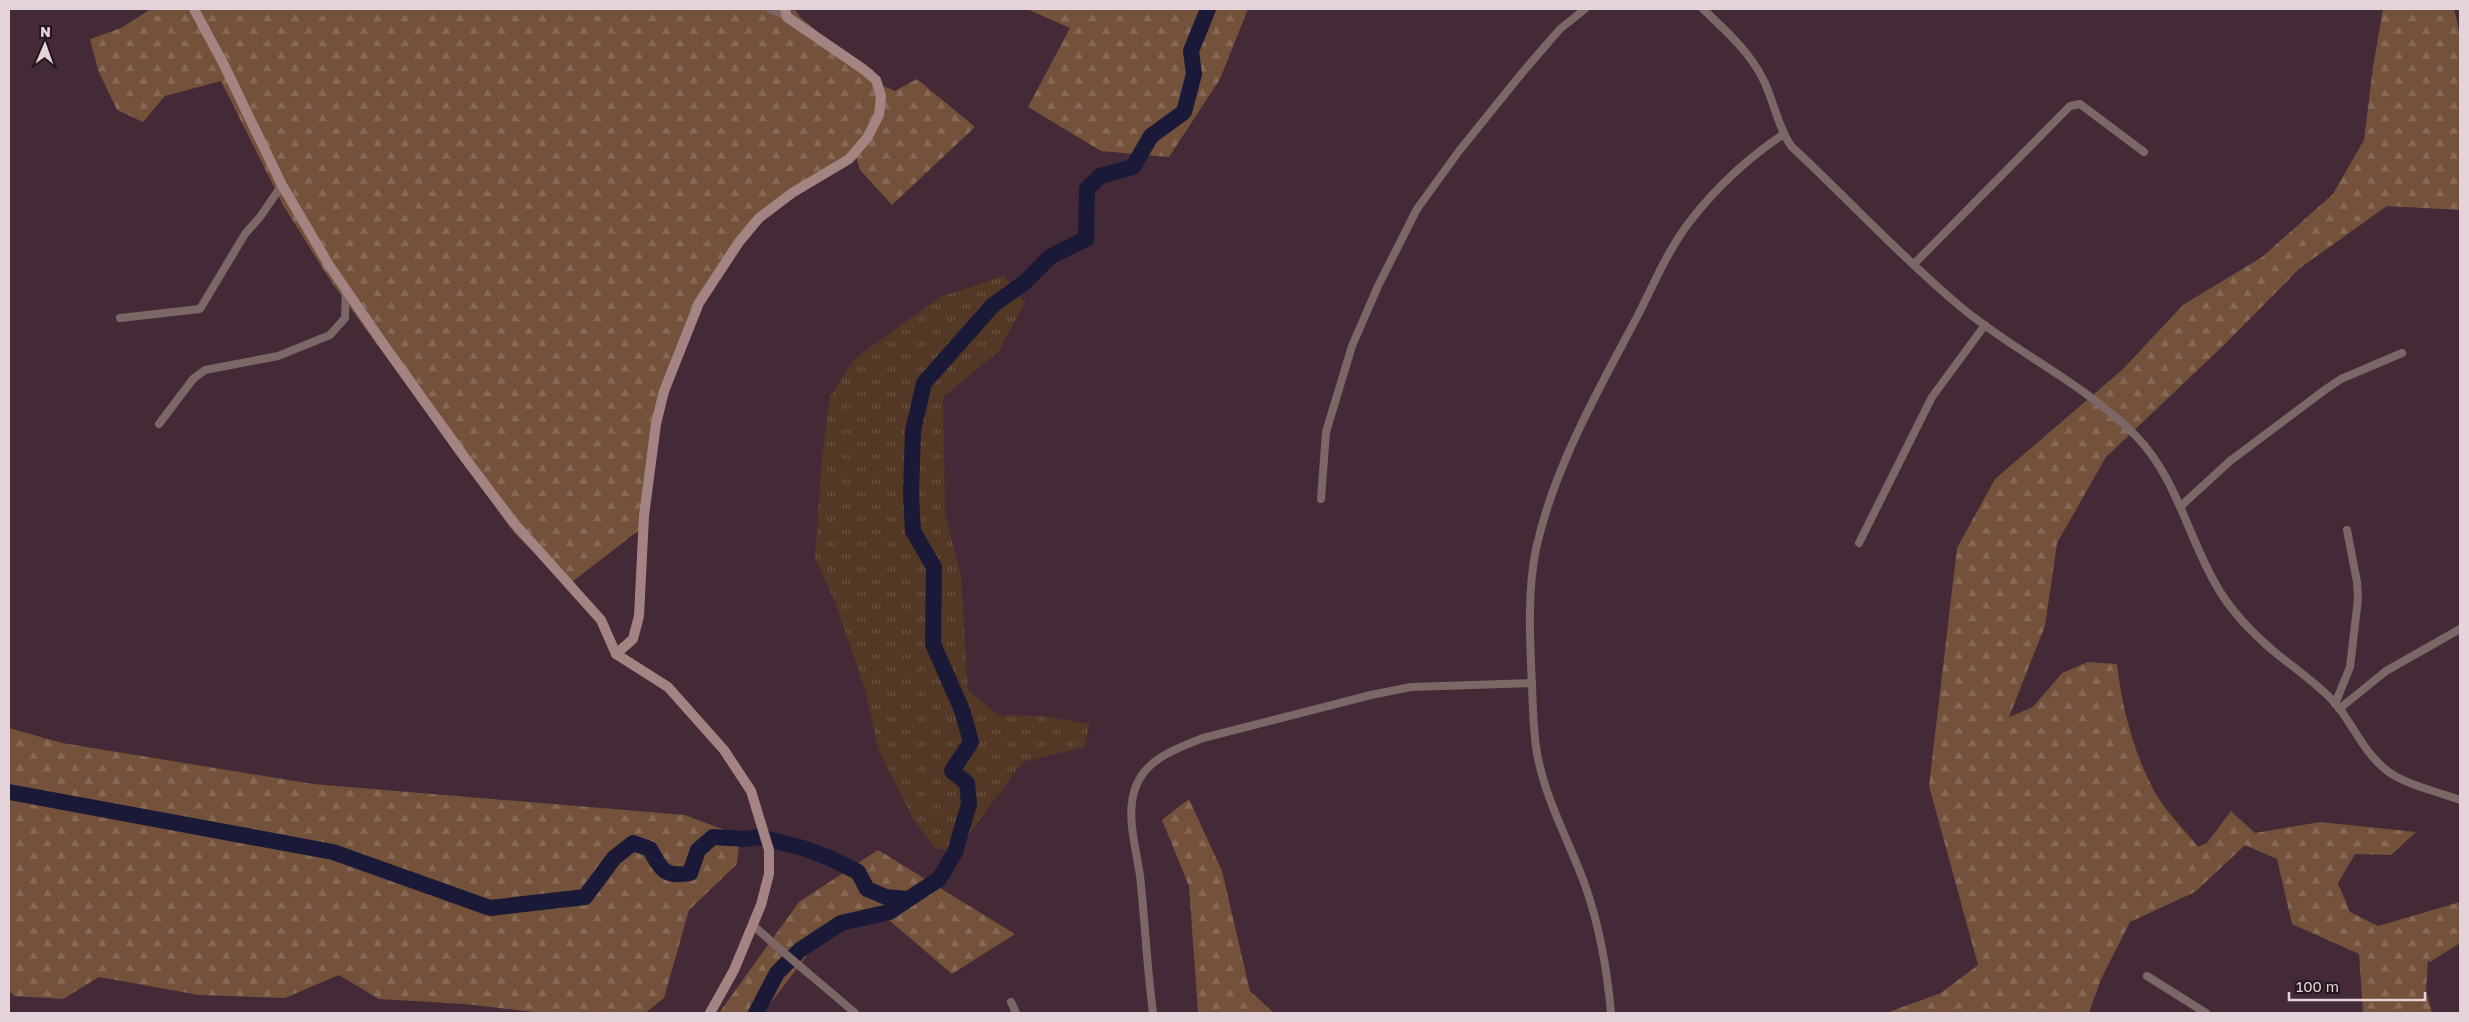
<svg xmlns="http://www.w3.org/2000/svg" width="2469" height="1022" font-family="'Golos Text',sans-serif">
  <style>
    .grass { fill: url(#grass-tufts) }
    .forest { fill: url(#forest-firs) }
    .lines { fill: none; stroke-linecap: round; stroke-linejoin: round }
    .river { stroke: #1a1938; stroke-width: 16 }
    .street { stroke: #7c6766; stroke-width: 8 }
    .secondary { stroke: #a48482; stroke-width: 10 }
  </style>
  <defs>
    <pattern id="grass-tufts" width="24" height="20" patternUnits="userSpaceOnUse" patternTransform="scale(1.25)"><rect width="24" height="20" fill="#533825"/><path d="M3 7l-1-3M5 7V3M7 7l1-3M15 17l-1-3M17 17v-4M19 17l1-3" fill="none" stroke="#6c5444"/></pattern>
    <pattern id="forest-firs" width="22" height="20" patternUnits="userSpaceOnUse" patternTransform="scale(1.25)"><rect width="22" height="20" fill="#73513a"/><path d="M5 1l3.5 6h-7zM16 11l3.5 6h-7z" fill="#876956"/></pattern>
  </defs>
  <rect width="100%" height="100%" fill="#442a37"/>
  <polygon class="grass" points="1004,276 1025,302 999,351 943,397 945,513 961,576 968,690 998,715 1041,716 1090,724 1084,747 1023,762 955,852 935,848 913,819 879,751 864,686 833,597 815,559 822,456 830,397 854,359 940,297"/>
  <g class="forest">
    <polygon points="151,9 779,9 787,12 795,10 800,17 825,38 873,70 881,85 895,91 917,79 975,127 892,205 860,170 854,150 771,204 705,294 661,414 647,524 568,585 515,534 330,280 283,205 221,81 165,96 143,122 117,110 98,70 90,39 121,28"/>
    <polygon points="1027,9 1248,9 1220,79 1169,157 1101,151 1028,107 1070,28"/>
    <path d="M2383,9H2454L2460,34V210L2387,206L2300,268L2226,343L2106,457L2057,543L2045,626L2009,717L2033,707L2062,673L2088,662L2117,664C2122,708 2133,750 2153,789C2164,810 2184,829 2198,847L2207,843L2231,811L2255,833L2320,822L2416,832L2391,855L2355,854L2338,883L2350,912L2378,926L2460,902V943L2430,962L2428,960L2426,990L2432,1013H2363L2359,954L2292,924L2277,859L2245,845L2195,892L2130,922L2101,979L2089,1013H1886L1941,993L1978,965L1929,786L1957,548L1995,479L2122,370L2183,305L2262,257L2333,194L2364,140L2373,67Z"/>
    <polygon points="9,728 62,743 313,784 685,815 740,836 737,864 689,910 664,998 645,1013 542,1013 465,1004 379,999 339,975 285,998 199,995 99,977 63,999 14,996 9,990"/>
    <polygon points="1189,799 1222,871 1250,991 1274,1013 1198,1012 1189,886 1162,820"/>
    <polygon points="878,850 1015,934 952,974 889,920 827,929 763,1013 719,1013 799,902"/>
  </g>
  <g class="lines">
    <g class="river">
      <path d="M9,792L333,852L490,908L585,897L614,858L633,843L650,849C661,870 665,878 690,873L698,850L713,837L745,839L759,837L803,848L830,858L858,872L867,889L886,897L907,899"/>
      <polyline points="756,1013 777,973 800,950 841,923 889,912 939,879 955,852 969,804 967,783 952,771 971,742 962,710 933,644 934,567 913,531 911,494 913,431 924,383 993,305 1025,282 1051,256 1086,239 1087,189 1100,176 1133,167 1151,136 1184,112 1194,74 1191,51 1208,9"/>
    </g>
    <g class="street">
      <polyline points="770,9 785,15"/>
      <path d="M1703,9C1725,30 1749,51 1763,79C1774,101 1777,125 1791,146C1848,199 1902,258 1962,308C2018,354 2085,384 2136,436C2176,477 2187,534 2215,583C2230,611 2253,634 2277,654C2297,670 2319,685 2336,704C2353,725 2364,752 2385,769C2402,784 2439,792 2460,800"/>
      <polyline points="1914,264 2070,106 2080,104 2144,152"/>
      <polyline points="120,318 200,309 245,234 260,217 282,185"/>
      <polyline points="159,424 193,379 205,370 278,356 330,335 345,318 346,291"/>
      <polyline points="1321,499 1326,432 1352,346 1378,286 1417,209 1459,151 1522,73 1560,29 1585,9"/>
      <polyline points="2182,505 2230,461 2326,389 2341,379 2402,353"/>
      <polyline points="1859,543 1932,397 1985,325"/>
      <polyline points="2335,704 2350,667 2358,599 2357,582 2347,530"/>
      <polyline points="2339,709 2386,671 2460,629"/>
      <path d="M753,925C786,956 821,983 855,1013"/>
      <polyline points="2147,976 2206,1013"/>
      <polyline points="1011,1002 1016,1013"/>
      <path d="M1153,1013C1147,968 1145,922 1140,876C1136,847 1125,814 1136,786C1147,758 1178,748 1203,738L1371,695L1411,687L1532,683"/>
      <path d="M1611,1013C1607,969 1600,927 1585,885C1569,841 1545,799 1537,753C1533,731 1533,707 1532,685C1530,640 1527,593 1536,549C1554,467 1598,391 1637,317C1654,284 1668,249 1691,220C1717,187 1749,157 1784,134"/>
    </g>
    <g class="secondary">
      <polyline points="194,9 223,63 282,185 329,265 384,345 465,458 514,523 601,620 616,654 668,687 724,750 751,791 769,850 769,874 761,905 734,970 710,1013"/>
      <polyline points="616,654 633,639 639,616 644,516 656,424 664,391 699,303 739,242 759,218 792,193 849,159 867,138 879,115 881,96 876,80 863,69 787,17 785,9"/>
    </g>
  </g>
  <rect width="2469" height="1022" fill="none" stroke="#e4d3db" stroke-width="20"/>
  <g transform="translate(45 45) rotate(2)" stroke="#23171d" stroke-width="4" paint-order="stroke">
  <path d="M0-4L9 19L0 12L-9 19Z" fill="#e4d3db"/>
  <text y="-8" font-size="14" font-weight="bold" text-anchor="middle" fill="#e4d3db">N</text>
  </g>
  <path d="M2289 992v8h136v-8" fill="none" stroke="#e4d3db" stroke-width="2.5"/>
  <text x="2296" y="992" font-size="15" fill="#e4d3db" stroke="#23171d" stroke-width="4" paint-order="stroke">100 m</text>
</svg>
